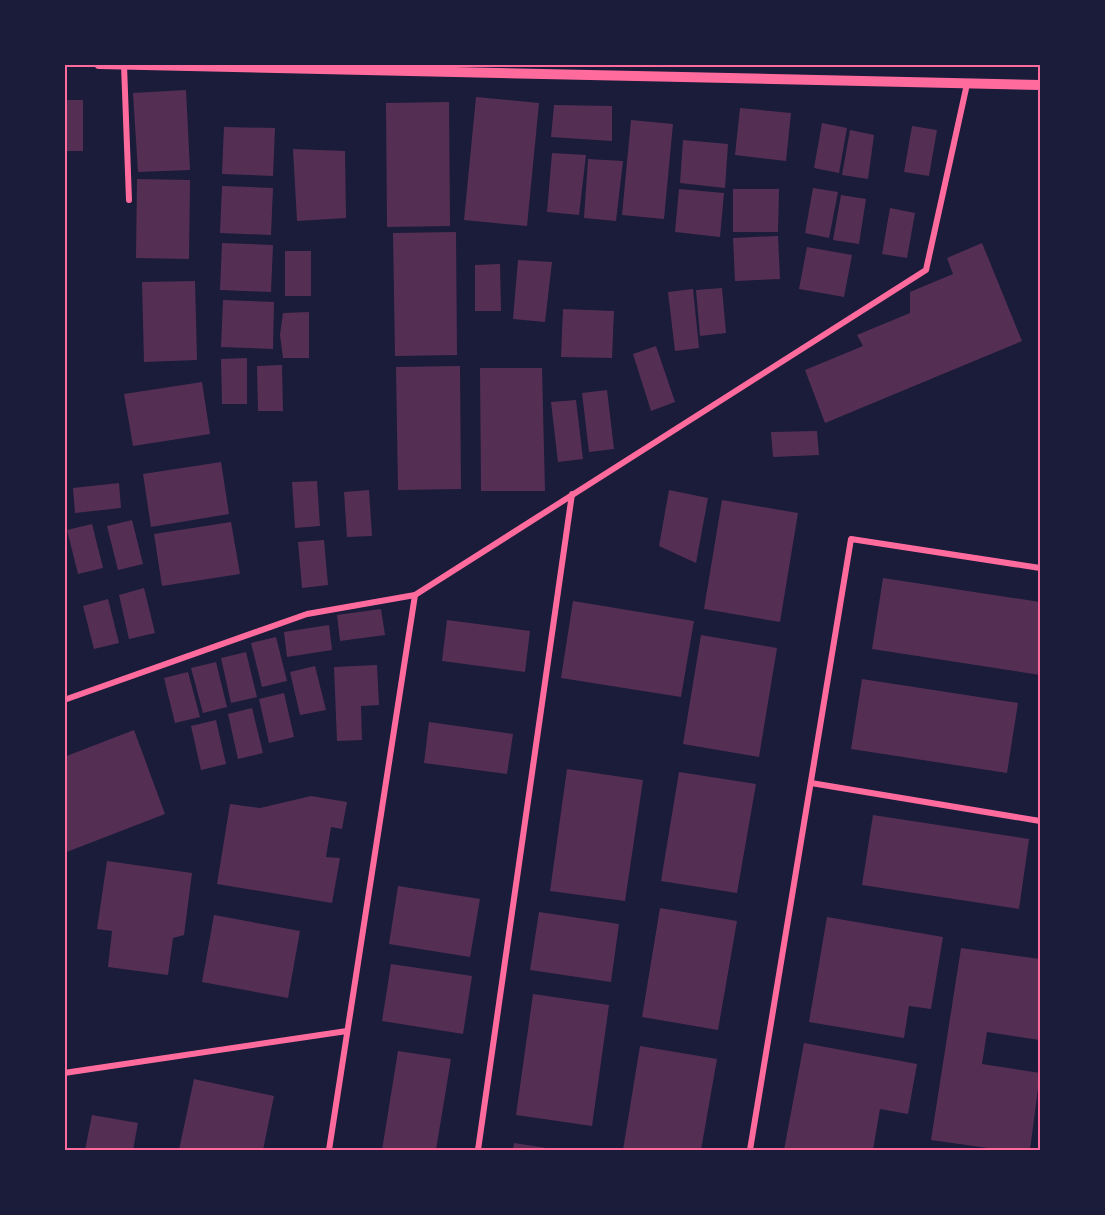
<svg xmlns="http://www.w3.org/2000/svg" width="1105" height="1215" font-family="Karla,sans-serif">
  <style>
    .building { fill: #542f53 }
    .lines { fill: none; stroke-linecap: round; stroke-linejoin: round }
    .minor { stroke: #ff6b9d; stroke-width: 6 }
    .tertiary { stroke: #ff6b9d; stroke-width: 10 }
    .neatline { fill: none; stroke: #ff6b9d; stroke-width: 2 }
  </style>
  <rect width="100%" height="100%" fill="#1b1b3a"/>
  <g class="building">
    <polygon points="186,90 190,170 138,172 133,93"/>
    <polygon points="476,97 539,103 527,226 464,220"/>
    <rect x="64" y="100" width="19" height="51"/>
    <polygon points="449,102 450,226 387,227 386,103"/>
    <polygon points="554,105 612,106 612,141 551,137"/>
    <polygon points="740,108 791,113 786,161 735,155"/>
    <polygon points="631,120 673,124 664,219 622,215"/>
    <polygon points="822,123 847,128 839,173 814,168"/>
    <polygon points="912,126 937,130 929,176 904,172"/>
    <polygon points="224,127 275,128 273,176 222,174"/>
    <polygon points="850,130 874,135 868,179 842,175"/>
    <polygon points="683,140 728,144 725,188 680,183"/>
    <polygon points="293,149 345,151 346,218 297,221"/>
    <polygon points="552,153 586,155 579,215 547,212"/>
    <polygon points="588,159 623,161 616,221 584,218"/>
    <polygon points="137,179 190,180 189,259 136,258"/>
    <polygon points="222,186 273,188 271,235 220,233"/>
    <polygon points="813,188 838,192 829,238 805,233"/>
    <polygon points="679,189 724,193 720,237 675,232"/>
    <polygon points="733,189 779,189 778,232 733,232"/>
    <polygon points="841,195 866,199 859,244 833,240"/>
    <polygon points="890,208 915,213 907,258 882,254"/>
    <polygon points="456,232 457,355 395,356 393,233"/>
    <polygon points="778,236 780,279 735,281 733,238"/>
    <polygon points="222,243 273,245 271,292 220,290"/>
    <polygon points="982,243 1022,341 825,423 805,370 863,346 857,335 910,313 910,292 953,274 947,258"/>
    <polygon points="807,247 852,255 844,297 799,289"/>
    <rect x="285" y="251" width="26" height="45"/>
    <polygon points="518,260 552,262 545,322 513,319"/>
    <polygon points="500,264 501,311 475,311 475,265"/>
    <polygon points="195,281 197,360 144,362 142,282"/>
    <polygon points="722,288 726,333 700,336 696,290"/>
    <polygon points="693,289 699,348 675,351 668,292"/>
    <polygon points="223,300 274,302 273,349 221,347"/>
    <polygon points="563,309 614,311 612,358 561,357"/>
    <polygon points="309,312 309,358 283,358 280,335 283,313"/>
    <polygon points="656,346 675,402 651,411 633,354"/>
    <polygon points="247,358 247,404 222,404 221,359"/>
    <polygon points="282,365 283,411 258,411 257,366"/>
    <polygon points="460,366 461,489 398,490 396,367"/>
    <polygon points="480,368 542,368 545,491 481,491"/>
    <polygon points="202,382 210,434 133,446 124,394"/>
    <polygon points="607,390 614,449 589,452 582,393"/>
    <polygon points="576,400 583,459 558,462 551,402"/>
    <polygon points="817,431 819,455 773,457 771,432"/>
    <polygon points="221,462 229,514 151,527 143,474"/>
    <polygon points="317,481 320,526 295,528 292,482"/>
    <polygon points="119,483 121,508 75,513 73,488"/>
    <polygon points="369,490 372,536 347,537 344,492"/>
    <polygon points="669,490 708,498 696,563 659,546"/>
    <polygon points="722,500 798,513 780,622 704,609"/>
    <polygon points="132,520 143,564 118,570 107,526"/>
    <polygon points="231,522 240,574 162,586 154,534"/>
    <polygon points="92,524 103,568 78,574 67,530"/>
    <polygon points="324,540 328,585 302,588 298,542"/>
    <polygon points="883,578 1040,602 1040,675 872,649"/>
    <polygon points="144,588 155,633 129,639 119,595"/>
    <polygon points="108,599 119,643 94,649 83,606"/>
    <polygon points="573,601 694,621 681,697 561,678"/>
    <polygon points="381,609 385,635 340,641 337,615"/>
    <polygon points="447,620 530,631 525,672 442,661"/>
    <polygon points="329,625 332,650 287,657 284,632"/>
    <polygon points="701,635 777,648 759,757 683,744"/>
    <polygon points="276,637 287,681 262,687 251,643"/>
    <polygon points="246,652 257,697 231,703 221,658"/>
    <polygon points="216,662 227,707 203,713 191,668"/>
    <polygon points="377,665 379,705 361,706 362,740 337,741 334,667"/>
    <polygon points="315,666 326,710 300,715 290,672"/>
    <polygon points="188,672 200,717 175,723 164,678"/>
    <polygon points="862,679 1018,703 1007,773 851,749"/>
    <polygon points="284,693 294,737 269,743 259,699"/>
    <polygon points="252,708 263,753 238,759 228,714"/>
    <polygon points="216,720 226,764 201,770 191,726"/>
    <polygon points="429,722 513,734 507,774 424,763"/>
    <polygon points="134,730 165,814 64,853 64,757"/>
    <polygon points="567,769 643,780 625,901 550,891"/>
    <polygon points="679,772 756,784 737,893 661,881"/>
    <polygon points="311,796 347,802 342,829 331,827 326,857 340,858 332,903 217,884 230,804 260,808"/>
    <polygon points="873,815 1029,839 1019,909 862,885"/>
    <polygon points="107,861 192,873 184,935 173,938 168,975 108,967 112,931 97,929"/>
    <polygon points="398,886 480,899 470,957 389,944"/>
    <polygon points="660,908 737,921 718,1030 642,1017"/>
    <polygon points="539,912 619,924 611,982 530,970"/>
    <polygon points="214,915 300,931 288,998 202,982"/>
    <polygon points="827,917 943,937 931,1009 909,1006 904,1038 809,1022"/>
    <polygon points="961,948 1040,959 1040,1040 987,1032 982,1064 1040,1073 1030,1150 1002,1150 931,1140"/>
    <polygon points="391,964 472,976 463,1034 382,1021"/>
    <polygon points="533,994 609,1005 592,1126 516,1115"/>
    <polygon points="804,1043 917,1064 908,1114 880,1109 873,1150 784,1150"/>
    <polygon points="640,1046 717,1059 701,1150 623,1150"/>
    <polygon points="398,1051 451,1059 436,1150 382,1150"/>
    <polygon points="194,1079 274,1096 263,1150 179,1150"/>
    <polygon points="92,1115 138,1123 133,1150 85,1150"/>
    <polygon points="514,1143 553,1149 553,1150 513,1150"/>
  </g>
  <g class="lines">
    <g class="minor">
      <polyline points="124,65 129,200"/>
      <polyline points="64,700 307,614 415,595 926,270 967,84"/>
      <polyline points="811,783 1040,821"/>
      <polyline points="64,1073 347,1031"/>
      <polyline points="329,1150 415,595"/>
      <polyline points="478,1150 572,494"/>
      <polyline points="750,1150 851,539 1040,568"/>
    </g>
    <polyline class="tertiary" points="99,64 1040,85"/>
  </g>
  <rect width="1105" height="1215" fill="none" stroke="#1b1b3a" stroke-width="132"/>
  <rect x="66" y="66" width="973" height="1083" class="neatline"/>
</svg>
